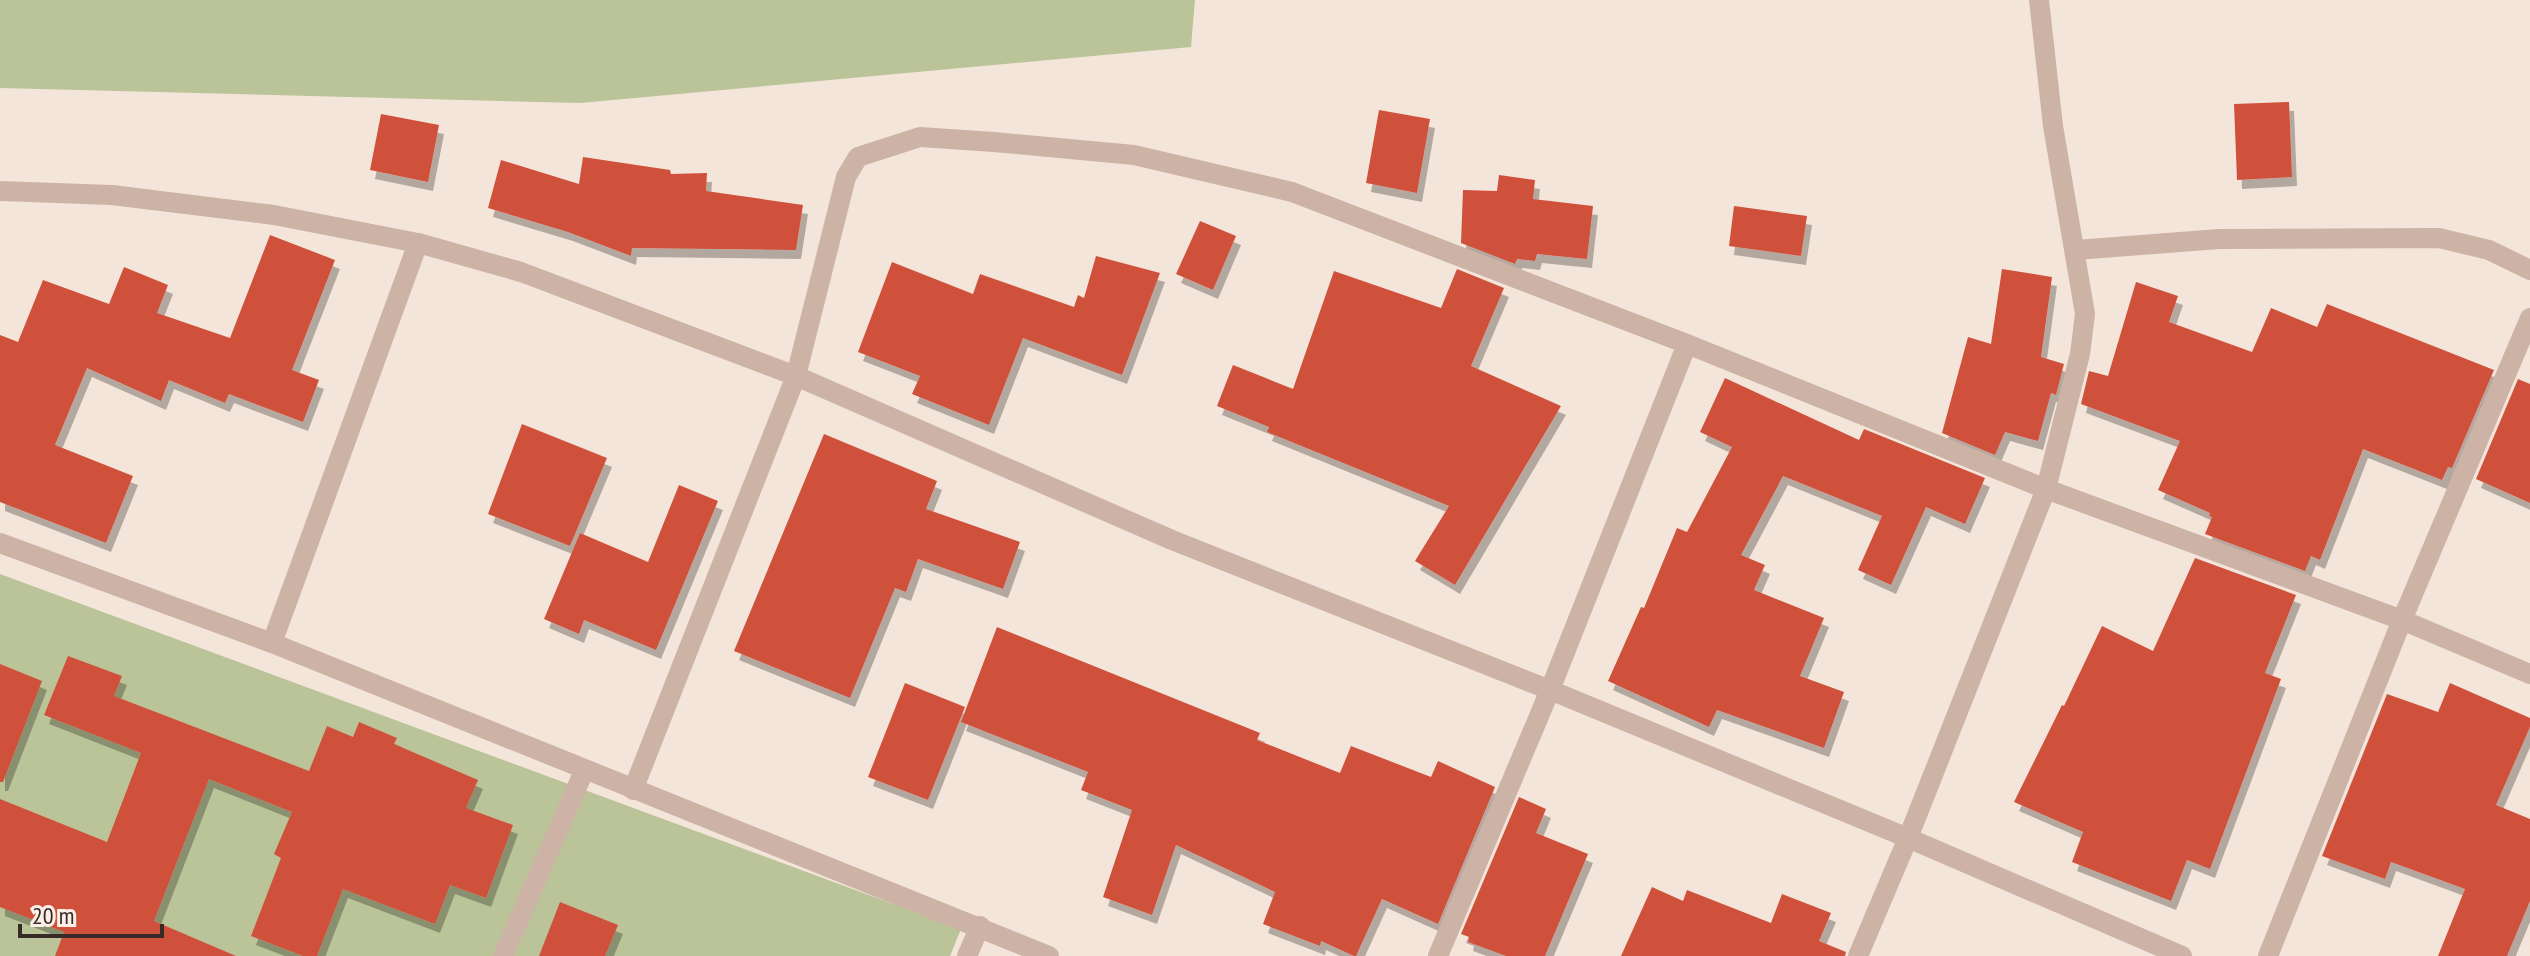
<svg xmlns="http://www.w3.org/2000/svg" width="2530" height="956" font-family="'PT Sans Narrow',sans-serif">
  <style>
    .green { fill: #bac498 }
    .building { fill: #d0513b; filter: url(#shadow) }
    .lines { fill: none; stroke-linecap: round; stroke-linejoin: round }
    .minor { stroke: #cdb3a5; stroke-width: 20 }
  </style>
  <defs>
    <filter id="shadow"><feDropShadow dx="5" dy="9" stdDeviation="0" flood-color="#0004"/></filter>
  </defs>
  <rect width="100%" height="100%" fill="#f4e5da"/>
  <g class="green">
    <polygon points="0,0 1195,0 1191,47 580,103 0,88"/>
    <polygon points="0,574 961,929 950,956 0,956"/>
  </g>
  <g class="building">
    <polygon points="2289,102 2292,177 2237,180 2234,104"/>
    <polygon points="1379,110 1430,119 1417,193 1366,183"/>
    <polygon points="381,114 439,125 428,182 370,170"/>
    <polygon points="583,157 670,170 671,174 707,173 706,191 803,205 796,250 632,248 631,256 568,232 488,208 501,160 579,184"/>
    <polygon points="1499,175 1535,180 1533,199 1593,206 1587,259 1537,254 1535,261 1517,259 1515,264 1461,243 1463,190 1497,191"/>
    <polygon points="1734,206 1807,216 1801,256 1729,246"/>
    <polygon points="1200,221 1236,236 1213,290 1176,274"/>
    <polygon points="270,235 335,260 292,370 319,380 303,422 229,394 225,403 169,380 161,401 87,368 55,445 133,476 106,543 0,502 0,335 18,342 43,280 109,304 124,267 168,285 157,313 230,338"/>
    <polygon points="1096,256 1160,273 1122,375 1023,338 989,425 912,394 920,376 858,352 892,262 973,294 980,274 1074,307 1078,295 1084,298"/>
    <polygon points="1457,269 1504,288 1471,366 1561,406 1455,585 1415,561 1449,506 1267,432 1269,427 1217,406 1233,365 1293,389 1334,271 1441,308"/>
    <polygon points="2002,269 2052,277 2041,357 2064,364 2056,395 2051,393 2038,441 2005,432 1995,455 1942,433 1968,337 1991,344"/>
    <polygon points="2136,282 2178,296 2169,322 2252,352 2271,308 2317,327 2327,304 2494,370 2452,468 2448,467 2442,480 2363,449 2320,560 2311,556 2305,571 2205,534 2212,517 2209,516 2210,513 2158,490 2180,441 2081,404 2089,371 2108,376"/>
    <polygon points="1725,378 1859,440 1864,429 1985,478 1965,524 1926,507 1891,585 1858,570 1882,516 1783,476 1741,555 1765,565 1754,590 1824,618 1800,676 1844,692 1824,748 1717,710 1709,727 1608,681 1641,607 1644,608 1677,528 1687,532 1732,447 1700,432"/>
    <polygon points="2518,379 2530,384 2530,503 2476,479"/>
    <polygon points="522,424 607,458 570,546 488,514"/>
    <polygon points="824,434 937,481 926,509 1020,542 1003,589 918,559 906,592 895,588 850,698 734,651"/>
    <polygon points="679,485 718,501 656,650 584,620 579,634 544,619 580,533 648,562"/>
    <polygon points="2195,558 2296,595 2265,673 2281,679 2210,869 2187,860 2171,901 2072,862 2083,832 2014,802 2062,705 2064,706 2102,626 2153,651"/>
    <polygon points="997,627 1260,733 1257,740 1340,773 1351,746 1431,777 1438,761 1495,787 1438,924 1382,899 1356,956 1354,956 1321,941 1320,946 1263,924 1275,892 1176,845 1152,915 1103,897 1132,810 1081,790 1088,772 961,722"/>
    <polygon points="68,656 122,676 114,696 309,771 327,726 353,737 359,722 397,738 394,744 478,780 466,808 513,825 486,898 450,885 435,924 343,889 317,956 303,956 251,936 281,858 274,854 292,812 209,779 154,921 236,956 55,956 64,932 0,907 0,799 107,842 141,753 44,715"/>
    <polygon points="0,664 42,681 3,782 0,782"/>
    <polygon points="905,683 965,707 928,800 868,777"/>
    <polygon points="2450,683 2530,718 2530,727 2496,805 2530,819 2530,901 2507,956 2438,956 2465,889 2391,862 2385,879 2322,856 2387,694 2438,712"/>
    <polygon points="1519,797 1546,809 1536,833 1588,854 1545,956 1506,956 1468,942 1469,937 1461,934"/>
    <polygon points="1652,887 1683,901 1687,890 1771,923 1782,894 1831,913 1819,941 1846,952 1845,956 1621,956"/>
    <polygon points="560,902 618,925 605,956 539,956"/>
  </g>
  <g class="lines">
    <g class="minor">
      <polyline points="0,191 112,195 274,215 418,243 521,272 796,376 1172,540 1550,690 1908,838 2182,956"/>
      <polyline points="2076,250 2219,239 2439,238 2489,250 2530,270"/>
      <polyline points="0,543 272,643 1049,956"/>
      <polyline points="272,643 418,243"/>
      <polyline points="633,790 796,376 846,177 858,157 920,137 994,142 1134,155 1292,192 1687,344 2046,489 2402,620 2530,674"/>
      <polyline points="503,956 584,771"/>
      <polyline points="967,956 980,926"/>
      <polyline points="1438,956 1550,690 1687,344"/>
      <polyline points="1858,956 1908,838 2046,489 2080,354 2085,314 2053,126 2039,0"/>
      <polyline points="2268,956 2402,620 2530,318"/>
    </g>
  </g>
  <path d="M20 924v12h142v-12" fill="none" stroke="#382a27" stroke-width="4"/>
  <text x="32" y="924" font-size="24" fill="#382a27" stroke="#fbf0e7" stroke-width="6" paint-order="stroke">20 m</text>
</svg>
